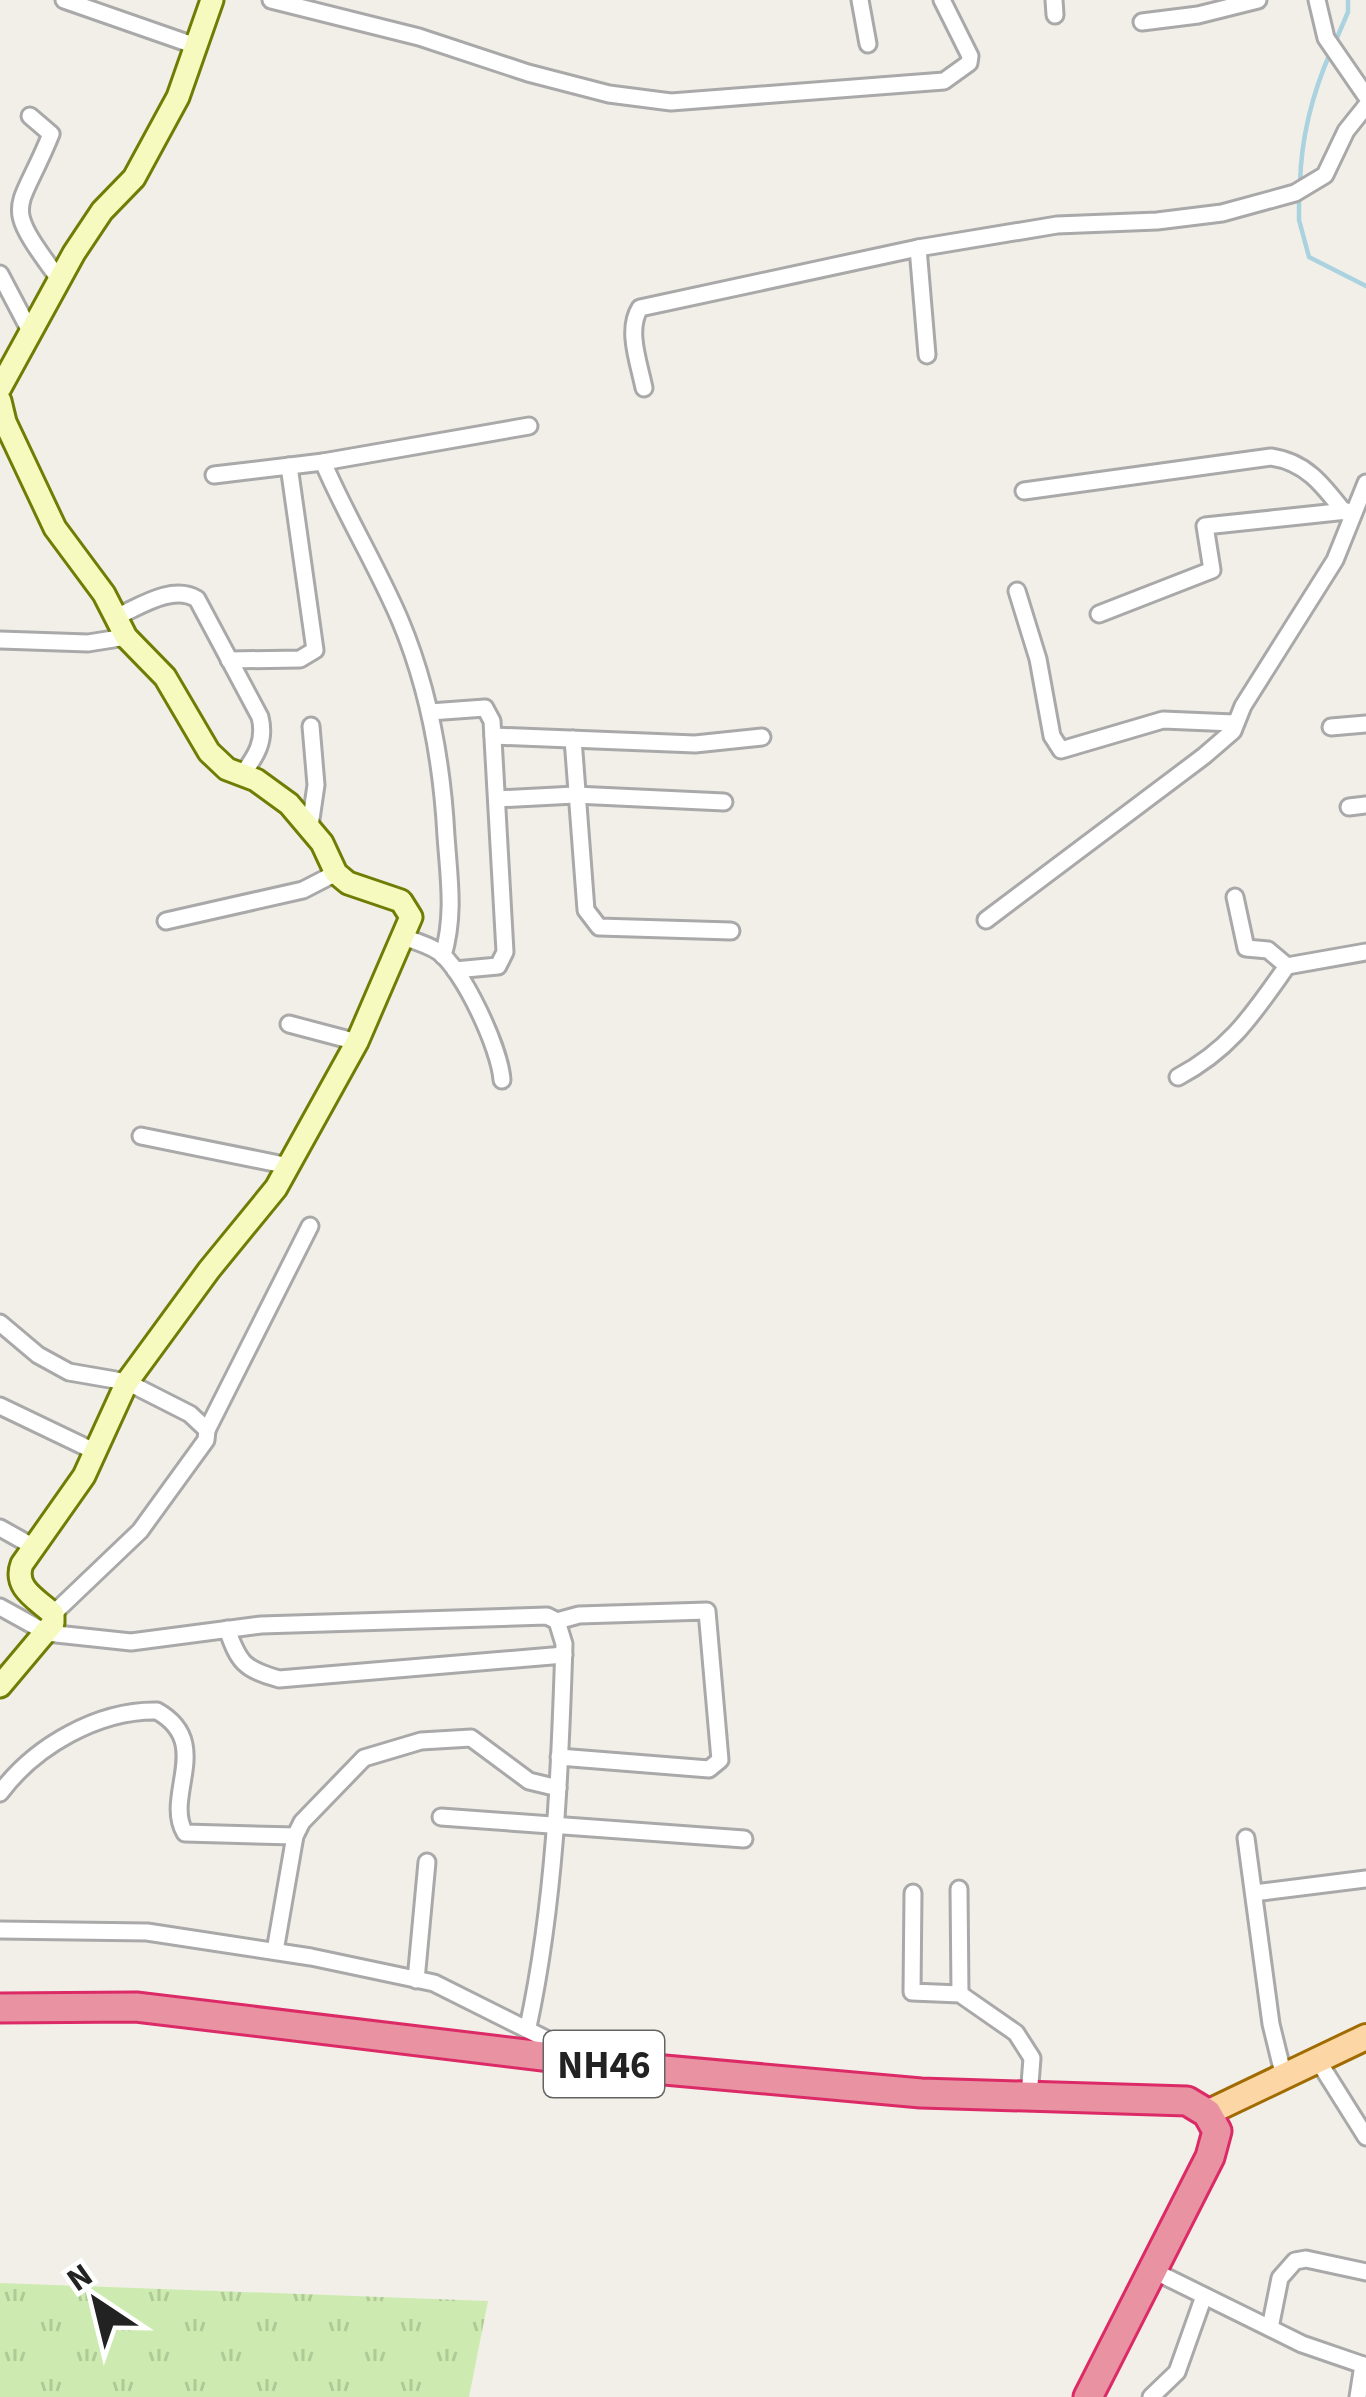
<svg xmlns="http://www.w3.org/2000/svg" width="1366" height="2397" font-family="'Source Sans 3',sans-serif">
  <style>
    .grass { fill: url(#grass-tufts) }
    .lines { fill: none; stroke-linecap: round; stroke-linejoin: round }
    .stream { stroke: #aad3df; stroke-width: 4.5 }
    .street-casing { stroke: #a9a9a9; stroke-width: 21 }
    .secondary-casing { stroke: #707d05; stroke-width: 27 }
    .primary-casing { stroke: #a06b00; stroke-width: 30 }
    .highway-casing { stroke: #dc2a67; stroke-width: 33 }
    .street { stroke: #fff; stroke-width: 15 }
    .secondary { stroke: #f7fabf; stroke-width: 21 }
    .primary { stroke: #fcd6a4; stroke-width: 24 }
    .highway { stroke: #e892a2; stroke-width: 27 }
    .labels { text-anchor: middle; stroke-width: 12; stroke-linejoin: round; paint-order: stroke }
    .shield { fill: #fff; stroke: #646464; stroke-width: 3 }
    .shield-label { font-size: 39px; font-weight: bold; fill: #222 }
  </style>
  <defs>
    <pattern id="grass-tufts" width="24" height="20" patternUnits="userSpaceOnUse" patternTransform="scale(3)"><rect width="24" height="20" fill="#cdebb0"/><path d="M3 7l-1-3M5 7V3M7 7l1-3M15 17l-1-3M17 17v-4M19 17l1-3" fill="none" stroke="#b0c997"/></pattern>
  </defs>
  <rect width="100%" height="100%" fill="#f2efe9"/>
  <polygon class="grass" points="0,2283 488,2301 469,2397 0,2397"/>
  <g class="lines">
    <g class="stream">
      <polyline points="1336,40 1348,12 1348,0"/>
      <path d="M1300,184C1301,137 1312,94 1331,51"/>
      <polyline points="1299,196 1299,220 1309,257 1366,286"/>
    </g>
    <g class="street-casing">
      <g id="street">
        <polyline points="64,0 196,46"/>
        <polyline points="271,0 419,37 528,73 609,94 671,102 944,81 969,63 970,56 942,0"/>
        <polyline points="860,0 868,44"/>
        <polyline points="1054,0 1055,15"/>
        <polyline points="1317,0 1326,38 1366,96"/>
        <polyline points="1142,22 1198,15 1258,0"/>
        <path d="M30,116L51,134C18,216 0,199 59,279"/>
        <polyline points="918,248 927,355"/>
        <polyline points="0,274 30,331"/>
        <path d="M644,388C639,363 626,330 640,308L918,248L1057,225L1157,221L1222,213L1295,193L1325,175L1346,131L1366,106"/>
        <path d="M323,462C346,516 377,566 400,620C429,689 442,762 446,836C449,879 455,914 443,956"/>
        <polyline points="214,475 323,462 529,426"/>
        <path d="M1024,491L1271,457C1306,462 1323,485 1344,512"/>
        <polyline points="1017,591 1038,659 1052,736 1061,750 1163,720 1234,723"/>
        <polyline points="1099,614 1212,570 1205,526 1347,511"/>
        <path d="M116,617C139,607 172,584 197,599L260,717C266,741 256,756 242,775"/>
        <polyline points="0,640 88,643 126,637"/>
        <polyline points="229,660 300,659 315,650 289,466"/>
        <polyline points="430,712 485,708 492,721 505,952 498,966 455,970"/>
        <polyline points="1331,727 1366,724"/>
        <polyline points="493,736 695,744 762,737"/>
        <polyline points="573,739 586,910 599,927 731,931"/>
        <polyline points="497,799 575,795 724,802"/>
        <polyline points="1349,807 1366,805"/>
        <polyline points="310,826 316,785 311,726"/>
        <polyline points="1235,897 1246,948 1268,950 1287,966"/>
        <polyline points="986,920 1204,756 1233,731 1243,706 1335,560 1366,483"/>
        <polyline points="166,921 303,890 336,873"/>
        <path d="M403,937C415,941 429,945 439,952C464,971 500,1049 502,1080"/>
        <polyline points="289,1024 357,1042"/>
        <path d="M1178,1077C1231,1049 1253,1014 1287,966L1366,952"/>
        <polyline points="141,1136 289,1166"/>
        <polyline points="0,1323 38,1355 69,1372 127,1382 190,1414 207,1430 206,1440 140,1531 53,1614"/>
        <polyline points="0,1406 96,1452"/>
        <polyline points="207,1430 310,1226"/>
        <polyline points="0,1528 34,1547"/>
        <path d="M0,1607L47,1633L131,1642L261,1625L547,1616L557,1621L564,1644C560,1771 555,1902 528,2027"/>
        <polyline points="557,1621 579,1615 707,1611 720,1760 709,1769 559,1757"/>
        <path d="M227,1629C239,1663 244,1669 279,1679L564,1655"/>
        <path d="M0,1793C35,1746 98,1710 157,1711C214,1743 163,1796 185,1833L295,1836"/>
        <polyline points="441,1817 744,1839"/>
        <polyline points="1246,1838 1271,2024 1284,2077"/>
        <polyline points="959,1889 960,1994"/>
        <polyline points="913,1893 912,1992 960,1994 1016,2033 1032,2058 1029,2097"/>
        <polyline points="1254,1893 1366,1879"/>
        <polyline points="0,1930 147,1932 311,1957 434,1983 576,2054"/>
        <polyline points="275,1951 295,1836 302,1822 364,1758 421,1741 471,1738 529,1781 558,1788"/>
        <polyline points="416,1980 427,1862"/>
        <polyline points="1317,2059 1366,2137"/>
        <polyline points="1154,2271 1302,2344 1366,2366"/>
        <polyline points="1270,2328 1280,2278 1295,2261 1306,2259 1366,2272"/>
        <polyline points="1151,2397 1177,2372 1204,2296"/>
        <polyline points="1358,2397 1363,2365"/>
      </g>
    </g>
    <g class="secondary-casing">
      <g id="secondary">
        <polyline points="0,388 74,253 102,211 134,178 178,97 212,0"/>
        <path d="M0,401L5,422L55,528L104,594L126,637L165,677L209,752L227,769L256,780L289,804L322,843L336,873L348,883L401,901L411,917L357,1042L276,1188L209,1270L127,1382L84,1476L22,1564C13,1588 37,1599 53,1614V1623L0,1686"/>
      </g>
    </g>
    <g class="primary-casing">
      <polyline id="primary" points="1207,2113 1366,2037"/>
    </g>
    <g class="highway-casing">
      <polyline id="highway" points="0,2008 136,2007 642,2068 921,2093 1187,2101 1207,2113 1217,2131 1210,2157 1088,2397"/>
    </g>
    <use href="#street" class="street"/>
    <use href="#secondary" class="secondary"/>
    <use href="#primary" class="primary"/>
    <use href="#highway" class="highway"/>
  </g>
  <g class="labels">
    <rect class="shield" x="544" y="2031" width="120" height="66" rx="9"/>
    <g class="shield-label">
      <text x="604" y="2078">NH46</text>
    </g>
  </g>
  <g transform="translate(96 2301) rotate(325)" stroke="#ffffff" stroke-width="9" paint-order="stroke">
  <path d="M0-9L21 45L0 30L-21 45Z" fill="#222222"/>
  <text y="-18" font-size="33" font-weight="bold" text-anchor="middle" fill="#222222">N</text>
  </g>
</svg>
